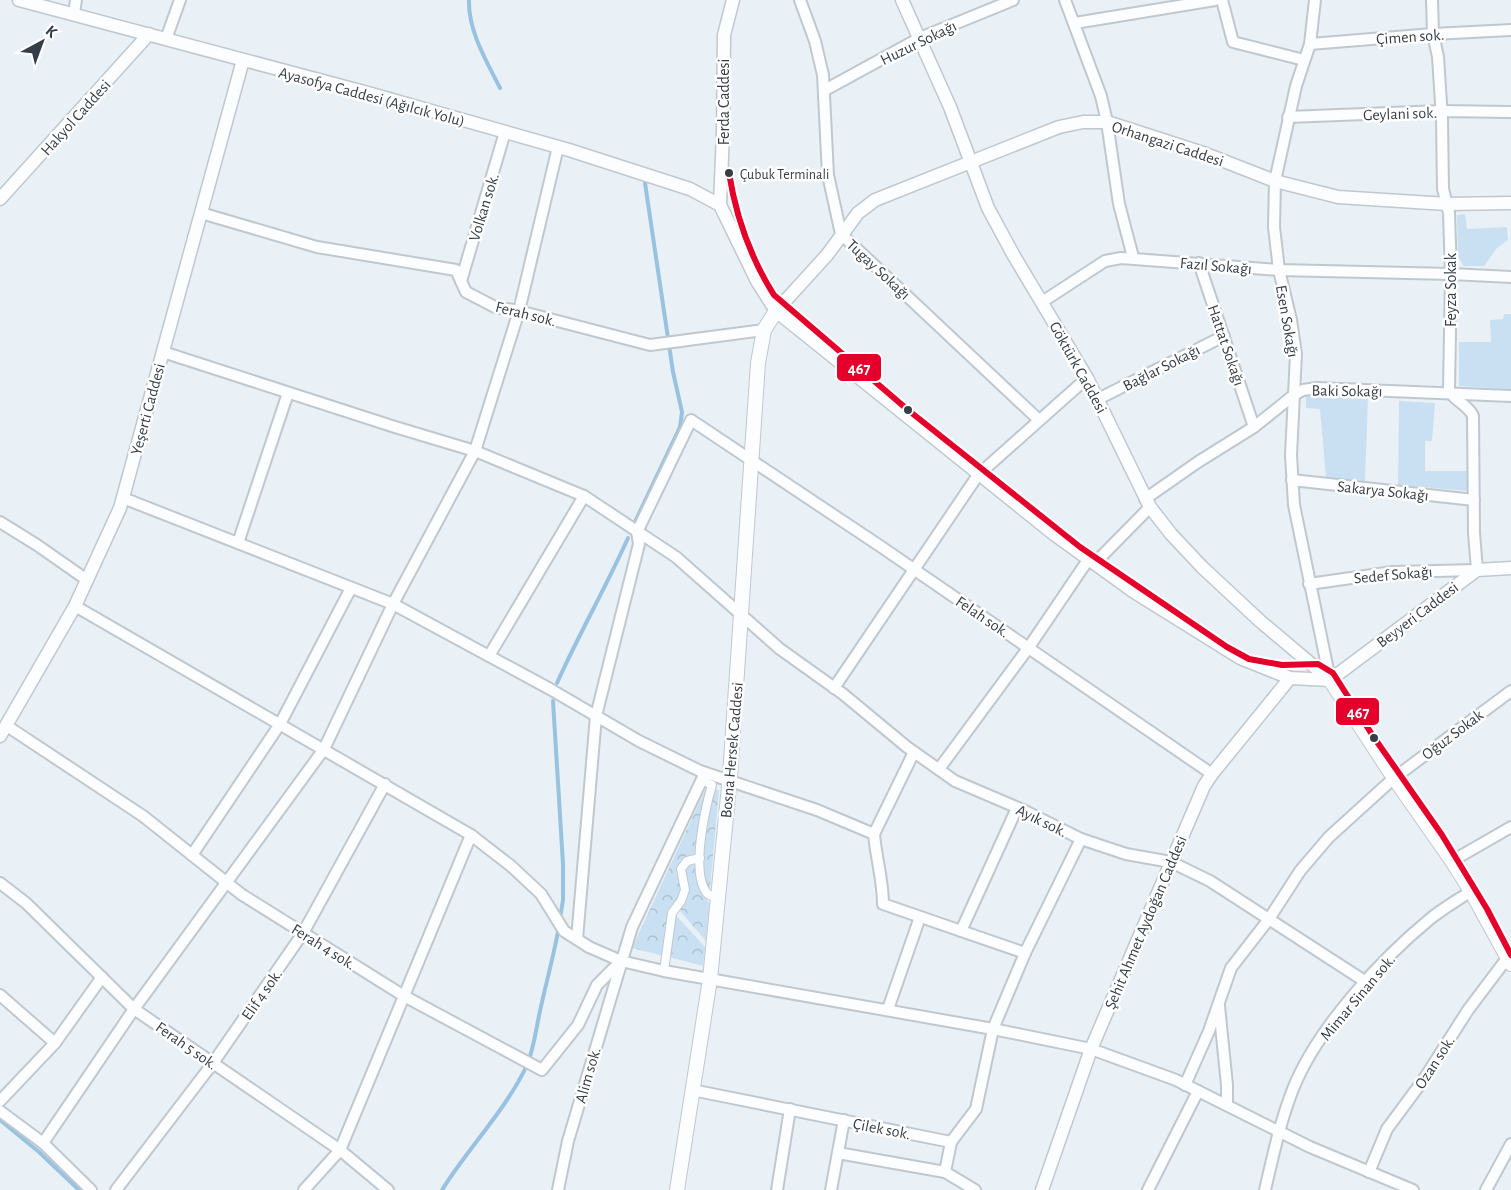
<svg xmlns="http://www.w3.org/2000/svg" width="1511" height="1190" font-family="'Alegreya Sans',sans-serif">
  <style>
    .grass { fill: #c8e0f2 }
    .forest { fill: url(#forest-crowns) }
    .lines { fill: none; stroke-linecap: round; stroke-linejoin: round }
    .stream { stroke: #98c2e0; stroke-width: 4 }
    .pedestrian-casing { stroke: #c0c8ce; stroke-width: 10 }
    .minor-casing { stroke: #c0c8ce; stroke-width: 14 }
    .tertiary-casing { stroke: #c0c8ce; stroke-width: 15 }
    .secondary-casing { stroke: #c0c8ce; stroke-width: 16 }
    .pedestrian { stroke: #fcfdfe; stroke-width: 8 }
    .minor { stroke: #fcfdfe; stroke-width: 10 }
    .tertiary { stroke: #fcfdfe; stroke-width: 12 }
    .secondary { stroke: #fcfdfe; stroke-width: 14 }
    .bus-1-casing { stroke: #fff; stroke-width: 10 }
    .bus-1 { stroke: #e4002b; stroke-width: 6 }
    .bus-dot { fill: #353e46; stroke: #fff; stroke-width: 2 }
    .labels { text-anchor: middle; stroke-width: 5; stroke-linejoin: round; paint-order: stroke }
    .bus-label { font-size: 14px; fill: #353e46; stroke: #fff; text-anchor: start }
    .street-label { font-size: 16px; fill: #353e46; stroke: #fff }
    .line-badge { stroke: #fff; stroke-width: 2 }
    .badge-label { font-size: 16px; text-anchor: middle; font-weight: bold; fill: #fff }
  </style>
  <defs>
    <pattern id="forest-crowns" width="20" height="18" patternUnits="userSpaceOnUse" patternTransform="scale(1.5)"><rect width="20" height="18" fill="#c8e0f2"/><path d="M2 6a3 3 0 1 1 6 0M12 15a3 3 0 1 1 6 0" fill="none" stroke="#acc1d1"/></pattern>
  </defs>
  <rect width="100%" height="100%" fill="#e9f1f7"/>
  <g class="grass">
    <polygon points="1465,214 1467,229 1507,227 1508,240 1497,248 1484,266 1464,266 1458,257 1457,215"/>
    <polygon points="1504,314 1511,314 1511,389 1459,386 1459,342 1491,342 1490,320 1503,319"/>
    <polygon points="1323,395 1368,397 1365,482 1326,478 1320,409 1306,408 1306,396"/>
    <polygon points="1399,401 1435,403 1432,441 1425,441 1425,471 1468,471 1468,491 1398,485"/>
  </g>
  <g class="forest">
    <polygon points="706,788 710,789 697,854 683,858 677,867 676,873 682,888 664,956 632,948"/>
    <polygon points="713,789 719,790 710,889 707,888 701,858"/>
    <polygon points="696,862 703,893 709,903 706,941 680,911 687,896 684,869 687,865"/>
    <polygon points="674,913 705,947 703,966 669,957"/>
  </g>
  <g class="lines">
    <g class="stream">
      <path d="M469,0C468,31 487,62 500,88"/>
      <polyline points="635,522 680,427 682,412 673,372 645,183"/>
      <path d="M557,683C579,634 606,587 628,538"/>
      <polyline points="553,701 563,864 563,900 560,919"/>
      <polyline points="0,1120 39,1152 79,1190"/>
      <path d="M442,1190C468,1148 506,1110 527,1065C534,1048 536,1029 540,1011C546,983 554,955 559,926"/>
    </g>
    <g class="pedestrian-casing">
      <g id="pedestrian">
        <path d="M702,780L712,785C705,809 691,870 706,892C709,896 714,897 718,898"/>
        <polyline points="664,971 672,913 681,901 685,890 681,869 687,861 700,858"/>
      </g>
    </g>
    <g class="minor-casing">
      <g id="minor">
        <polyline points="800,0 815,41 823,75 828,175 841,234 1039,420"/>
        <polyline points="1065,0 1101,96 1107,122 1119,204 1133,257"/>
        <polyline points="1222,0 1233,42 1304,60"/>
        <polyline points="1315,0 1310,44 1296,86 1275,181 1274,227 1279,270 1291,320 1296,354 1291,455 1294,505 1330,680"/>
        <polyline points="74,13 76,0"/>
        <polyline points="1075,23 1215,0"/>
        <polyline points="166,39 180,0"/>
        <polyline points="1310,44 1433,34 1511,30"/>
        <polyline points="825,90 920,38 1013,0"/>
        <polyline points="1288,117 1441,111 1511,112"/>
        <polyline points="201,213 317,247 456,270 466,292 495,307 519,311 650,345 764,330"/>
        <polyline points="1199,263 1254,427"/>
        <polyline points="461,281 505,132"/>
        <polyline points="1042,302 1105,261 1121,258 1279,270 1451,274 1511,277"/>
        <polyline points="163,352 395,427 475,451 584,496 676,557 780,649 843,694 907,747 955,781 1023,810 1081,839 1126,854 1171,862 1210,881 1366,982"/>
        <polyline points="1098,399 1224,336"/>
        <polyline points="1292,480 1474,500"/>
        <path d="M123,498L393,604L550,689L639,741L700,771L817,810L874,834C876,858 883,880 883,904L1025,953L993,1029L976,1109L951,1142L692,1090"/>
        <polyline points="1145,499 1198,462 1254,427 1294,395 1303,390 1317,388 1511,396"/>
        <polyline points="0,522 37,545 87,580"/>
        <polyline points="238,543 288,393"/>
        <polyline points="1094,564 1150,507"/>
        <path d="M1309,584L1393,572L1477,570L1474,533L1473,416C1468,404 1453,401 1449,389L1451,274L1449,213L1443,189L1442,119L1438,57L1433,34L1432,0"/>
        <polyline points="75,606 471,835 511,866 541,894 564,931 589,947 621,961 664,971 993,1029 1091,1049 1176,1080 1310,1147 1413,1190"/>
        <polyline points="489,656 584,496"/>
        <polyline points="834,688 978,475 1087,378"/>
        <polyline points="7,726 143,816 241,894 404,996 542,1070 578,1025 597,985 621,961"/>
        <polyline points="939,769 1029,647 1088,560"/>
        <polyline points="874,834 914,752"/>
        <polyline points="192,855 280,724 351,588"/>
        <polyline points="1452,861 1511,827"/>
        <polyline points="0,883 26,903 134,1009 340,1150 388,1190"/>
        <polyline points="961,931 1017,808"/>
        <polyline points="577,939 596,716 639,544 637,532 691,420 880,546 1212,774"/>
        <polyline points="1025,953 1081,839"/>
        <polyline points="0,995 55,1043"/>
        <polyline points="1219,1006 1227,1085 1227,1105"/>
        <polyline points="888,1009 920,917"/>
        <polyline points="1185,1085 1209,1031 1231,968 1269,919 1300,871 1329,837 1394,778 1511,691"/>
        <polyline points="0,1101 55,1043 102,977"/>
        <polyline points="0,1111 43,1143 91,1190"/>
        <polyline points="43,1143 134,1009 324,749 393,604 475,451 519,311 558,147"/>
        <polyline points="838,1153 945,1172 951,1142"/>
        <polyline points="945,1172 975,1190"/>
        <polyline points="1369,1172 1387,1129 1424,1079 1468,1010 1508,957"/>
        <polyline points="116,1190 213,1063 303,933 385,784"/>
        <polyline points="304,1190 340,1150 471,835"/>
        <polyline points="558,1190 568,1141 632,927 705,773"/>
        <polyline points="777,1190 790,1109"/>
        <polyline points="831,1190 844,1120"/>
        <polyline points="1148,1190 1198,1091"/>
        <path d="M1265,1190C1273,1156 1280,1122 1293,1089C1317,1029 1380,960 1430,919C1442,909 1458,900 1471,891"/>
        <polyline points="1486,1190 1511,1144"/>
      </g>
    </g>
    <g class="tertiary-casing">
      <g id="tertiary">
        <polyline points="19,0 368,93 569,150 690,189 720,205"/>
        <polyline points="733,0 724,35 723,132 720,205 757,281 776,311 1055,535 1134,592 1240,658 1290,678 1330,680"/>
        <polyline points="902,0 950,107 988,208 1014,256 1087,378 1150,507 1171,534 1202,567 1260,621 1330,680"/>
        <polyline points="0,199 149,34"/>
        <polyline points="776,311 827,255 858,213 875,200 1059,127 1083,122 1107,122 1206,154 1275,181 1338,197 1447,204 1511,203"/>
        <polyline points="1330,680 1477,570 1511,568"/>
        <polyline points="0,736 75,606 120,508 243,60"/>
        <polyline points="1042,1190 1091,1049 1204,786 1212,774 1290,678"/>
      </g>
    </g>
    <g class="secondary-casing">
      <g id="secondary">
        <polyline points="1330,680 1394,778 1452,861 1471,891 1511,964"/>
        <polyline points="677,1190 710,979 730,776 758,363 764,330 776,311"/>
      </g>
    </g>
    <use href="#pedestrian" class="pedestrian"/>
    <use href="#minor" class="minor"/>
    <use href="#tertiary" class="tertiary"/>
    <use href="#secondary" class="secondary"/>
    <g class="bus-1-casing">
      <path id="bus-1" d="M729,173C736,217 750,257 774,295L908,410L1080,547L1227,647L1249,659L1282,665L1318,664L1333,673L1373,736L1442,835L1487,909L1511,955"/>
    </g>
    <use href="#bus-1" class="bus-1"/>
  </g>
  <g class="bus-dot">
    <circle cx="729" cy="173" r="5"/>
    <circle cx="908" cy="410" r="5"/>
    <circle cx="1374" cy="738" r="5"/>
  </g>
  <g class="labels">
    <g class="bus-label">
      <text x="740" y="179">Çubuk Terminali</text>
    </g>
    <g class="street-label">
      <text transform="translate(1410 36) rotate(-4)" y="6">Çimen sok.</text>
      <text transform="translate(918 42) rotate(-26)" y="6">Huzur Sokağı</text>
      <text transform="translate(372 96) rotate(15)" y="6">Ayasofya Caddesi (Ağılcık Yolu)</text>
      <text transform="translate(723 102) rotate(-90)" y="6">Ferda Caddesi</text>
      <text transform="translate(1400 113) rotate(-2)" y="6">Geylani sok.</text>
      <text transform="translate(75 117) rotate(-48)" y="6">Hakyol Caddesi</text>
      <text transform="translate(1168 143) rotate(18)" y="6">Orhangazi Caddesi</text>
      <text transform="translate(483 207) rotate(-73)" y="6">Volkan sok.</text>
      <text transform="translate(1216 265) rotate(5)" y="6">Fazıl Sokağı</text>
      <text transform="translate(879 269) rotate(43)" y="6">Tugay Sokağı</text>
      <text transform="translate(1450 290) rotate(-90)" y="6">Feyza Sokak</text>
      <text transform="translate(526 313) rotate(14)" y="6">Ferah sok.</text>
      <text transform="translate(1288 321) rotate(80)" y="6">Esen Sokağı</text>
      <text transform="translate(1227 345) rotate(71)" y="6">Hattat Sokağı</text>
      <text transform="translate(1079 367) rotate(61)" y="6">Göktürk Caddesi</text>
      <text transform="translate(1161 367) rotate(-27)" y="6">Bağlar Sokağı</text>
      <text transform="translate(1347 390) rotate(1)" y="6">Baki Sokağı</text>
      <text transform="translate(147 409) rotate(-75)" y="6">Yeşerti Caddesi</text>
      <text transform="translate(1383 490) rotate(6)" y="6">Sakarya Sokağı</text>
      <text transform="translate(1393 574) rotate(-5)" y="6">Sedef Sokağı</text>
      <text transform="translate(1417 614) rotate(-37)" y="6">Beyyeri Caddesi</text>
      <text transform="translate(983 616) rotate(34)" y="6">Felah sok.</text>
      <text transform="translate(1452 734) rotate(-37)" y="6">Oğuz Sokak</text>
      <text transform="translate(731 750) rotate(-85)" y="6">Bosna Hersek Caddesi</text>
      <text transform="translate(1042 820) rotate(26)" y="6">Ayık sok.</text>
      <text transform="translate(1145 922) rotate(-67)" y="6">Şehit Ahmet Aydoğan Caddesi</text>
      <text transform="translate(324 946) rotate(32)" y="6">Ferah 4 sok.</text>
      <text transform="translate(261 994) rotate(-55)" y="6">Elif 4 sok.</text>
      <text transform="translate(1357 997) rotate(-50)" y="6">Mimar Sinan sok.</text>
      <text transform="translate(187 1045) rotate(35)" y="6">Ferah 5 sok.</text>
      <text transform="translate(1434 1062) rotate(-57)" y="6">Ozan sok.</text>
      <text transform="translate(587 1075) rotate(-74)" y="6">Alim sok.</text>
      <text transform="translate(882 1128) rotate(11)" y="6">Çilek sok.</text>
    </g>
  </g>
  <g class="line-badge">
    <rect x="836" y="353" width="46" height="29" rx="6" fill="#e4002b"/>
    <rect x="1335" y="697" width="45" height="29" rx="6" fill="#e4002b"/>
  </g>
  <g class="badge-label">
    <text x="859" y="374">467</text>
    <text x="1358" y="718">467</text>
  </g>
  <g transform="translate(42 42) rotate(41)" stroke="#ffffff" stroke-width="4.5" paint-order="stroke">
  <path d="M0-4.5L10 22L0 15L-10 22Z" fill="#353e46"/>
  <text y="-9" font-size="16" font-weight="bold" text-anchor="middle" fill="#353e46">K</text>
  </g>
</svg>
